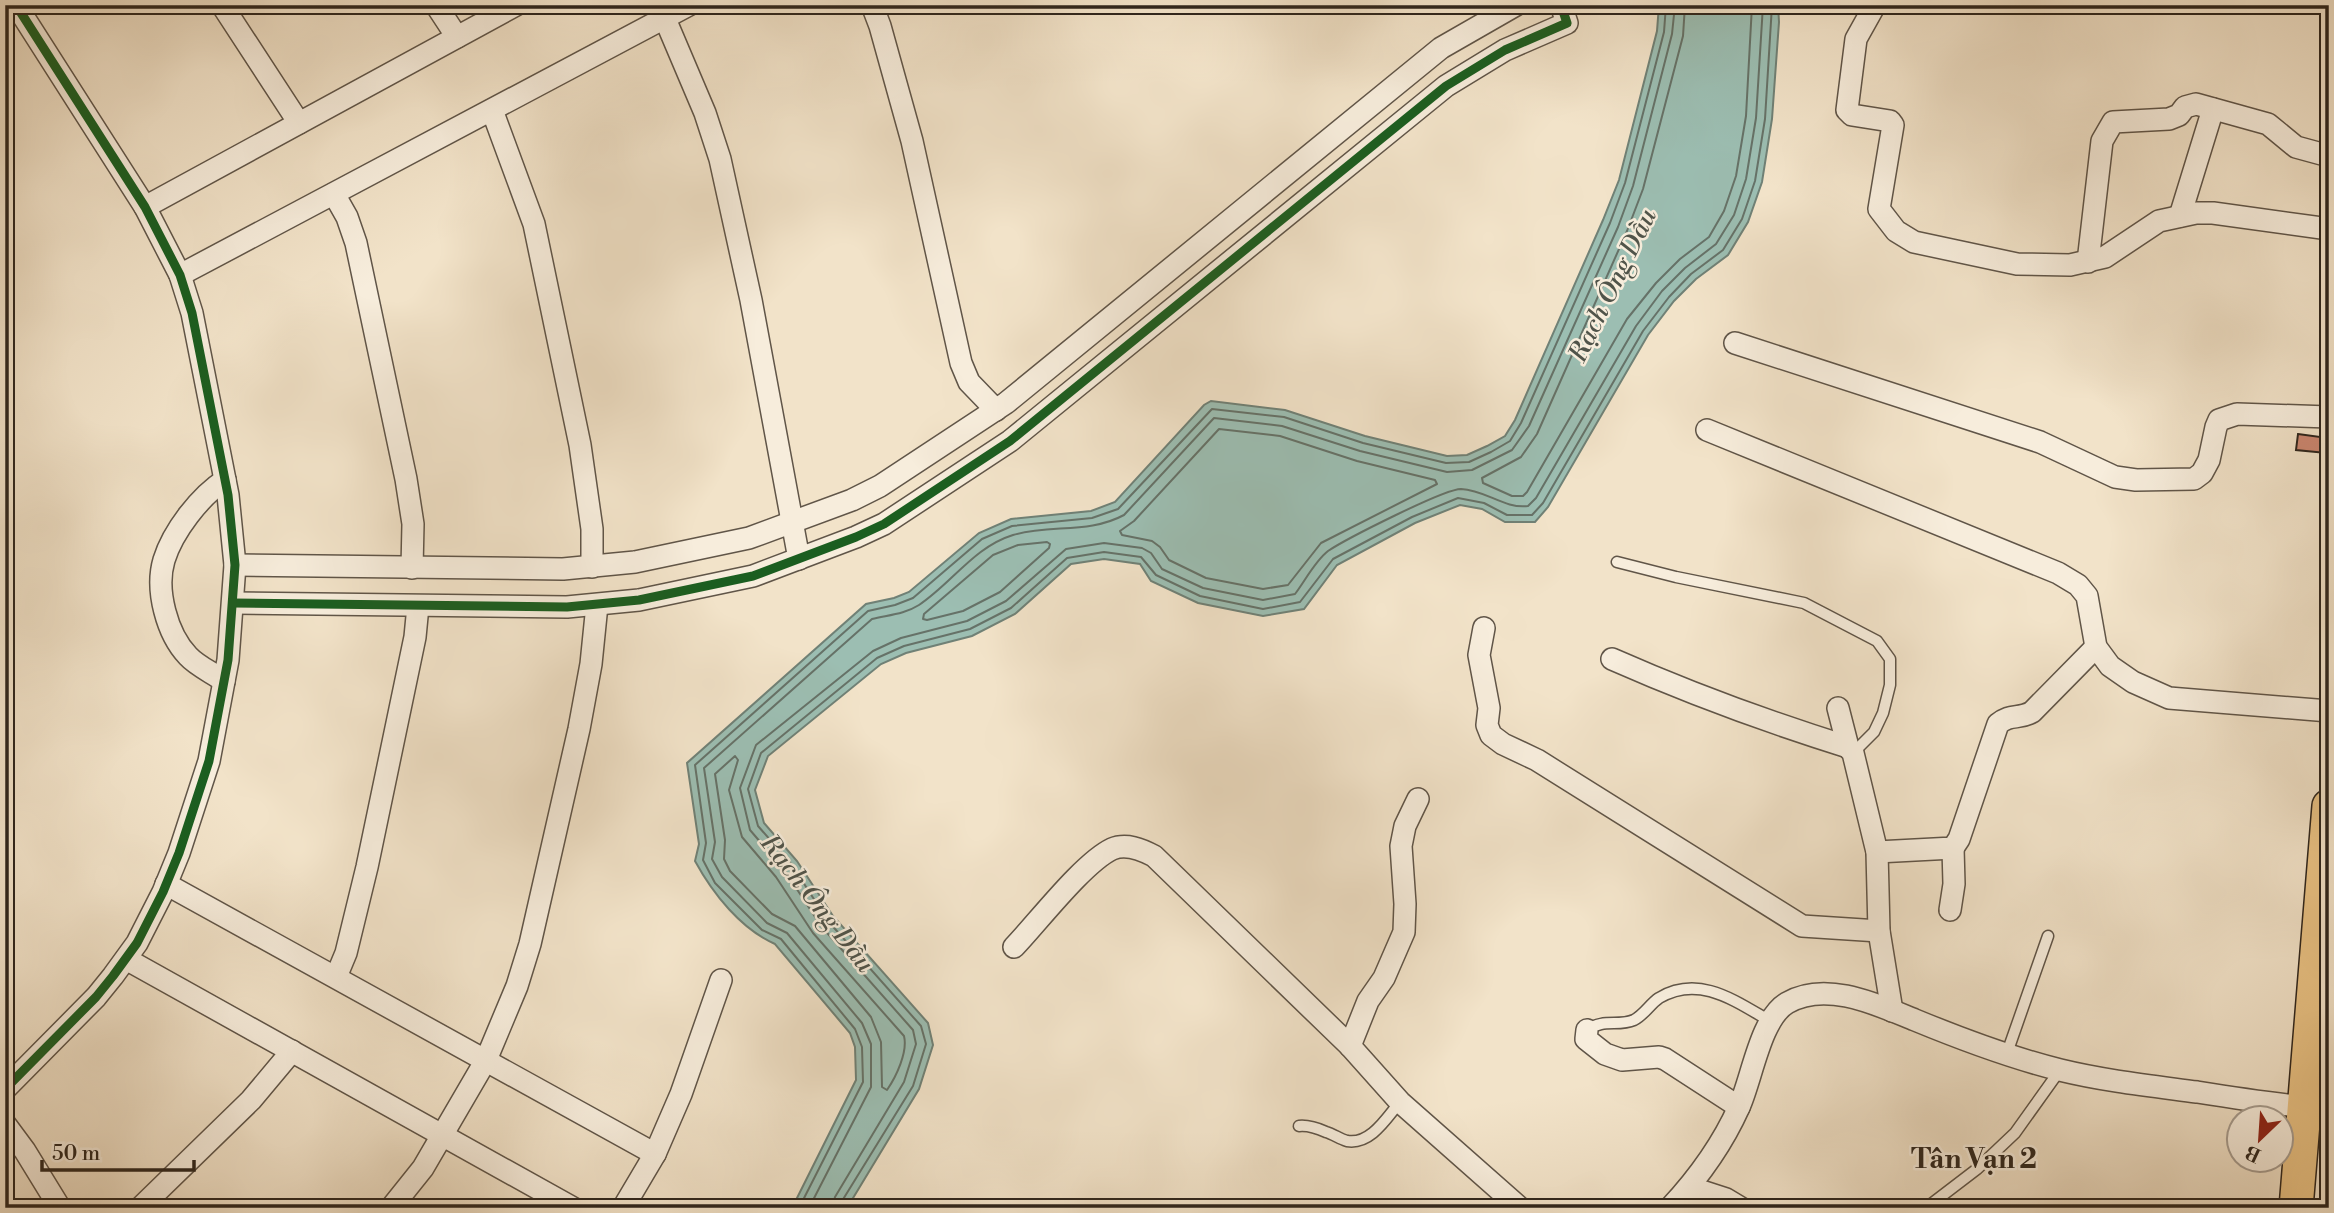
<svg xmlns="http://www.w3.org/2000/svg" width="2334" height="1213" font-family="'Libre Bodoni',serif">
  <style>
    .water { fill: #9cbeb2; stroke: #708176; stroke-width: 2 }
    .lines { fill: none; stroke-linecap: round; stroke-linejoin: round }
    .shore { stroke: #667268; stroke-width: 2 }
    .building { fill: #cc8771; stroke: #2f261d; stroke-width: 2 }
    .lane-casing { stroke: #605548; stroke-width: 13 }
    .street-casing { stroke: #605548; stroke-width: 24 }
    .primary-casing { stroke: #2f261d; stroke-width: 36 }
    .lane { stroke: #f7eddc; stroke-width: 10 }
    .street { stroke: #f7eddc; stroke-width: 21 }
    .primary { stroke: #e9c284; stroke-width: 33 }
    .cycleway-casing { stroke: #f7eddc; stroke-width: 13 }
    .cycleway { stroke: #1b5e20; stroke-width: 9 }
    .labels { text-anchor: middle; stroke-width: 5; stroke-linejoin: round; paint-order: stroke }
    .water-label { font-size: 26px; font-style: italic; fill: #50544a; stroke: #f7eddc }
    .quarter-label { font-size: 28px; font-weight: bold; fill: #2f261d; stroke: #f7eddc }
  </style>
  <rect width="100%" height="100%" fill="#f2e3c9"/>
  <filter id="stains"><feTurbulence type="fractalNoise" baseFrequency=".00286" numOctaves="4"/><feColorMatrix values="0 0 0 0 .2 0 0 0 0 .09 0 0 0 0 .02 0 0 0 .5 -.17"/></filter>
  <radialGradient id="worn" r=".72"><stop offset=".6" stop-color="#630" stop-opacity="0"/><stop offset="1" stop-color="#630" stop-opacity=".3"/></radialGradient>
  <path class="water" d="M1659,5H1778L1779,22L1772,119L1762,182L1748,222L1728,255L1696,279L1674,301L1648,335L1548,507L1535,522H1505L1482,509L1460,505L1415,523L1337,565L1304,609L1263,616L1198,603L1151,581L1140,564L1104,559L1071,564L1015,614L972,636L906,653L881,664L768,756L755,790L764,823L797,861L833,916L928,1023L933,1045L919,1089L847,1208H792L856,1080L855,1047L850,1033L775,944C741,929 713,894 695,861L699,844L687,763L866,604L894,598L909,592L979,533L1011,519L1091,511L1115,502L1204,405L1211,401L1285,410L1365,436L1447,456L1467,455L1487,446L1505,436L1515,420L1603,220L1619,180L1657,31Z"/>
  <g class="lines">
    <g class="shore">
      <polyline points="1685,5 1683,36 1643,189 1627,231 1537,434 1521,457 1482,478 1483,483 1512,496 1523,496 1527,492 1627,319 1656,283 1680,259 1709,237 1724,211 1736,176 1746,116 1752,5"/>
      <polygon points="1219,429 1280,436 1357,461 1435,480 1437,484 1321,543 1288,585 1263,589 1206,578 1169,560 1160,547 1152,541 1122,535 1120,531 1134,521"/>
      <polygon points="1047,542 1050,544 1049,548 1000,592 963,611 927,620 923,619 924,614 993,555 1018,545"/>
      <path d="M735,756L738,760L729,790L742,837L776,877L813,933L904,1036C908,1052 896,1077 887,1090L882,1087L881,1042L871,1017L795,926L772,914L730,871L724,859L725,840L715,774Z"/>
      <polyline points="799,1208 863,1082 862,1047 855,1029 781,939 762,930 715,883 703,860 706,843 695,765 868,611 895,605 913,598 982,539 1012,526 1092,518 1118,509 1212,409 1284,417 1363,443 1446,463 1469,462 1491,452 1510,441 1521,423 1610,223 1625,183 1664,32 1666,5"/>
      <path d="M809,1208L871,1087V1044L862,1023L787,933L767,923L722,877L712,859L715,842L704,768L872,619C888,615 905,614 919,605C952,583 974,547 1013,535C1050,524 1089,534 1124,515L1214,418L1282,426L1360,451L1447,472L1472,470L1512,450L1529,426L1618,227L1633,186L1672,34L1675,5"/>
      <path d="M832,1208L835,1197L904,1082L916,1044L913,1030L821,926L785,871L750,830L740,788L756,745L873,651L901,638L967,621L1006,601L1066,549L1104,543L1142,548L1151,553L1162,569L1203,588L1263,600L1295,594C1305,581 1315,561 1328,551C1346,539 1444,489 1461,489C1486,490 1504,509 1528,506L1536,498L1636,326L1662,291L1685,268L1716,244L1734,215L1746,179L1756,118L1763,5"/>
      <polyline points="841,1208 842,1201 913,1086 926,1044 921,1026 828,921 792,865 758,826 748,789 761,753 877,658 904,646 970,629 1011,608 1067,558 1104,552 1141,557 1156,575 1200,596 1263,609 1300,602 1333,559 1412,517 1458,498 1484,503 1507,515 1532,515 1543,503 1643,331 1669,297 1691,274 1723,250 1742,219 1755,181 1765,119 1772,5"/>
    </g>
  </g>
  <polygon class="building" points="2298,434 2328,438 2326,453 2296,450"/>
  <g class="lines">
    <g class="lane-casing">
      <g id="lane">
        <polyline points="1617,562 1676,577 1804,603 1877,641 1890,659 1890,685 1883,713 1874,732 1853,753"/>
        <path d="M1587,1030C1604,1018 1618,1027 1634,1020C1644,1015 1650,1004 1659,998C1699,974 1735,1001 1770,1021"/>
        <polyline points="2007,1053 2048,936"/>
        <path d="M1299,1126C1309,1125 1317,1128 1326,1132C1333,1134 1340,1139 1347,1141C1371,1145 1387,1117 1400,1102"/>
        <polyline points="1926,1208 1977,1169 2015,1133 2060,1070"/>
      </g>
    </g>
    <g class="street-casing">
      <g id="street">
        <polyline points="222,5 299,123"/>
        <polyline points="436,5 457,37"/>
        <polyline points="872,5 880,26 912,141 961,363 969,382 996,410"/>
        <polyline points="1875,5 1856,39 1847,110 1852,115 1890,121 1893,125 1879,209 1896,231 1914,242 2017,264 2070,265 2105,257 2159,221 2196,213 2213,213 2329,229"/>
        <polyline points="660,7 705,113 720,159 751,300 799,559"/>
        <polyline points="492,110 534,224 580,445 592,529 592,567"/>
        <polyline points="334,194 347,217 356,243 406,479 413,524 412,568"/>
        <polyline points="145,207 516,5"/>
        <polyline points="2180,216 2213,109"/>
        <polyline points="2088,262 2102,141 2113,122 2169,119 2179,115 2185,107 2196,104 2268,124 2296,147 2329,156"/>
        <polyline points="180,275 689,5"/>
        <polyline points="1735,343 2040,442 2115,477 2136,480 2194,479 2202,473 2209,460 2216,427 2219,420 2237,414 2329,417"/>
        <polyline points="1707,430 2058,573 2078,585 2087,596 2096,647 2110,666 2133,682 2169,698 2329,711"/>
        <polyline points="235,565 563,569 635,562 749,538 852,500 880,486 1006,403 1441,48 1516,5"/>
        <polyline points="233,603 567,607 639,600 753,576 856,537 884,524 1010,441 1446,86 1505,50 1567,23 1561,5"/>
        <polyline points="1484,628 1479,655 1489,708 1487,725 1491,735 1503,744 1537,760 1802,926 1879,931"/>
        <path d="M1612,659C1689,693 1768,722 1848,747"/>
        <path d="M224,681C213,673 197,666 188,656C167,634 155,590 164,560C173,531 200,496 225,480"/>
        <polyline points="1838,708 1848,747 1853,753 1877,852 1879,931 1892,1011"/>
        <path d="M1877,852L1953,848L1959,839L1998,724C2011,713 2018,720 2032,712L2096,647"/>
        <polyline points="166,884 655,1154"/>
        <polyline points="1950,910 1954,884 1953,848"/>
        <path d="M1014,947C1038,922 1083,863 1112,849C1126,843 1141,849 1154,856L1350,1046L1400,1102L1520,1208"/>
        <polyline points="126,959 573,1208"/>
        <polyline points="336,977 346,953 367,867 415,637 418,606"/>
        <polyline points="1587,1030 1586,1039 1605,1054 1622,1060 1659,1057 1665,1059 1739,1107"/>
        <polyline points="1350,1046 1368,1001 1384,978 1404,932 1405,904 1401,846 1405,826 1418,799"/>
        <polyline points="5,1089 96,997 113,976 137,943 163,892 179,853 209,761 228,660 235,565 228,495 192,313 180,275 145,207 16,5"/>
        <polyline points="5,1124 25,1151 60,1208"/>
        <polyline points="1689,1187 1726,1199 1741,1208"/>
        <polyline points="140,1208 251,1100 292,1051"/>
        <polyline points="391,1208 423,1168 486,1060 517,986 530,944 579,729 591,664 597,605"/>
        <polyline points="623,1208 655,1154 681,1094 721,980"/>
        <path d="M1670,1208C1698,1178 1722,1145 1739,1107C1752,1079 1760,1019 1787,1003C1826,980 1878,1005 1915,1020C1961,1039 2012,1058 2060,1070C2105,1081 2152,1086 2197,1092C2241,1099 2285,1106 2329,1109"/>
      </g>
    </g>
    <g class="primary-casing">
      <polyline id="primary" points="2296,1208 2329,806"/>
    </g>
    <use href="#lane" class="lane"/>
    <use href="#street" class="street"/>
    <use href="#primary" class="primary"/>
    <g class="cycleway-casing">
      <g id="cycleway">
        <polyline points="233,603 567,607 639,600 753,576 856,537 884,524 1010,441 1446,86 1505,50 1567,23 1561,5"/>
        <polyline points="5,1089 96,997 113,976 137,943 163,892 179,853 209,761 228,660 235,565 228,495 192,313 180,275 145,207 16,5"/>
      </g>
    </g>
    <use href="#cycleway" class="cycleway"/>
  </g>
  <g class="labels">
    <g class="water-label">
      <text transform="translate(1612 285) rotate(-64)" y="9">Rạch Ông Dầu</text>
      <text transform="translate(818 903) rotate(52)" y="9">Rạch Ông Dầu</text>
    </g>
    <g class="quarter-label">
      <text x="1974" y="1168">Tân Vạn 2</text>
    </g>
  </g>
  <rect width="2334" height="1213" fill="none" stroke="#f2e3c9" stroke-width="28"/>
  <rect x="7" y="7" width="2320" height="1199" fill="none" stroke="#2f261d" stroke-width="3.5"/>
  <rect x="14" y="14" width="2306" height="1185" fill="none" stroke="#2f261d" stroke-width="2"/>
  <g transform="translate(2260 1139) rotate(205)"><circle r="33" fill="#f7eddc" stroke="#a79d90" stroke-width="2"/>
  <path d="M0-5L12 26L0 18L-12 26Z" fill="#8f2418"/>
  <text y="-10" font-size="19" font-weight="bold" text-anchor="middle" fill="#2f261d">B</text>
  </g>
  <path d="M42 1160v10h152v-10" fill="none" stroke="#2f261d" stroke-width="3.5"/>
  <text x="52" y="1160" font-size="21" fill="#2f261d" stroke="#f7eddc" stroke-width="5" paint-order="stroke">50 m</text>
  <rect width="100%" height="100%" filter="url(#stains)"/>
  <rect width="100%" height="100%" fill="url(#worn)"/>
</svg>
